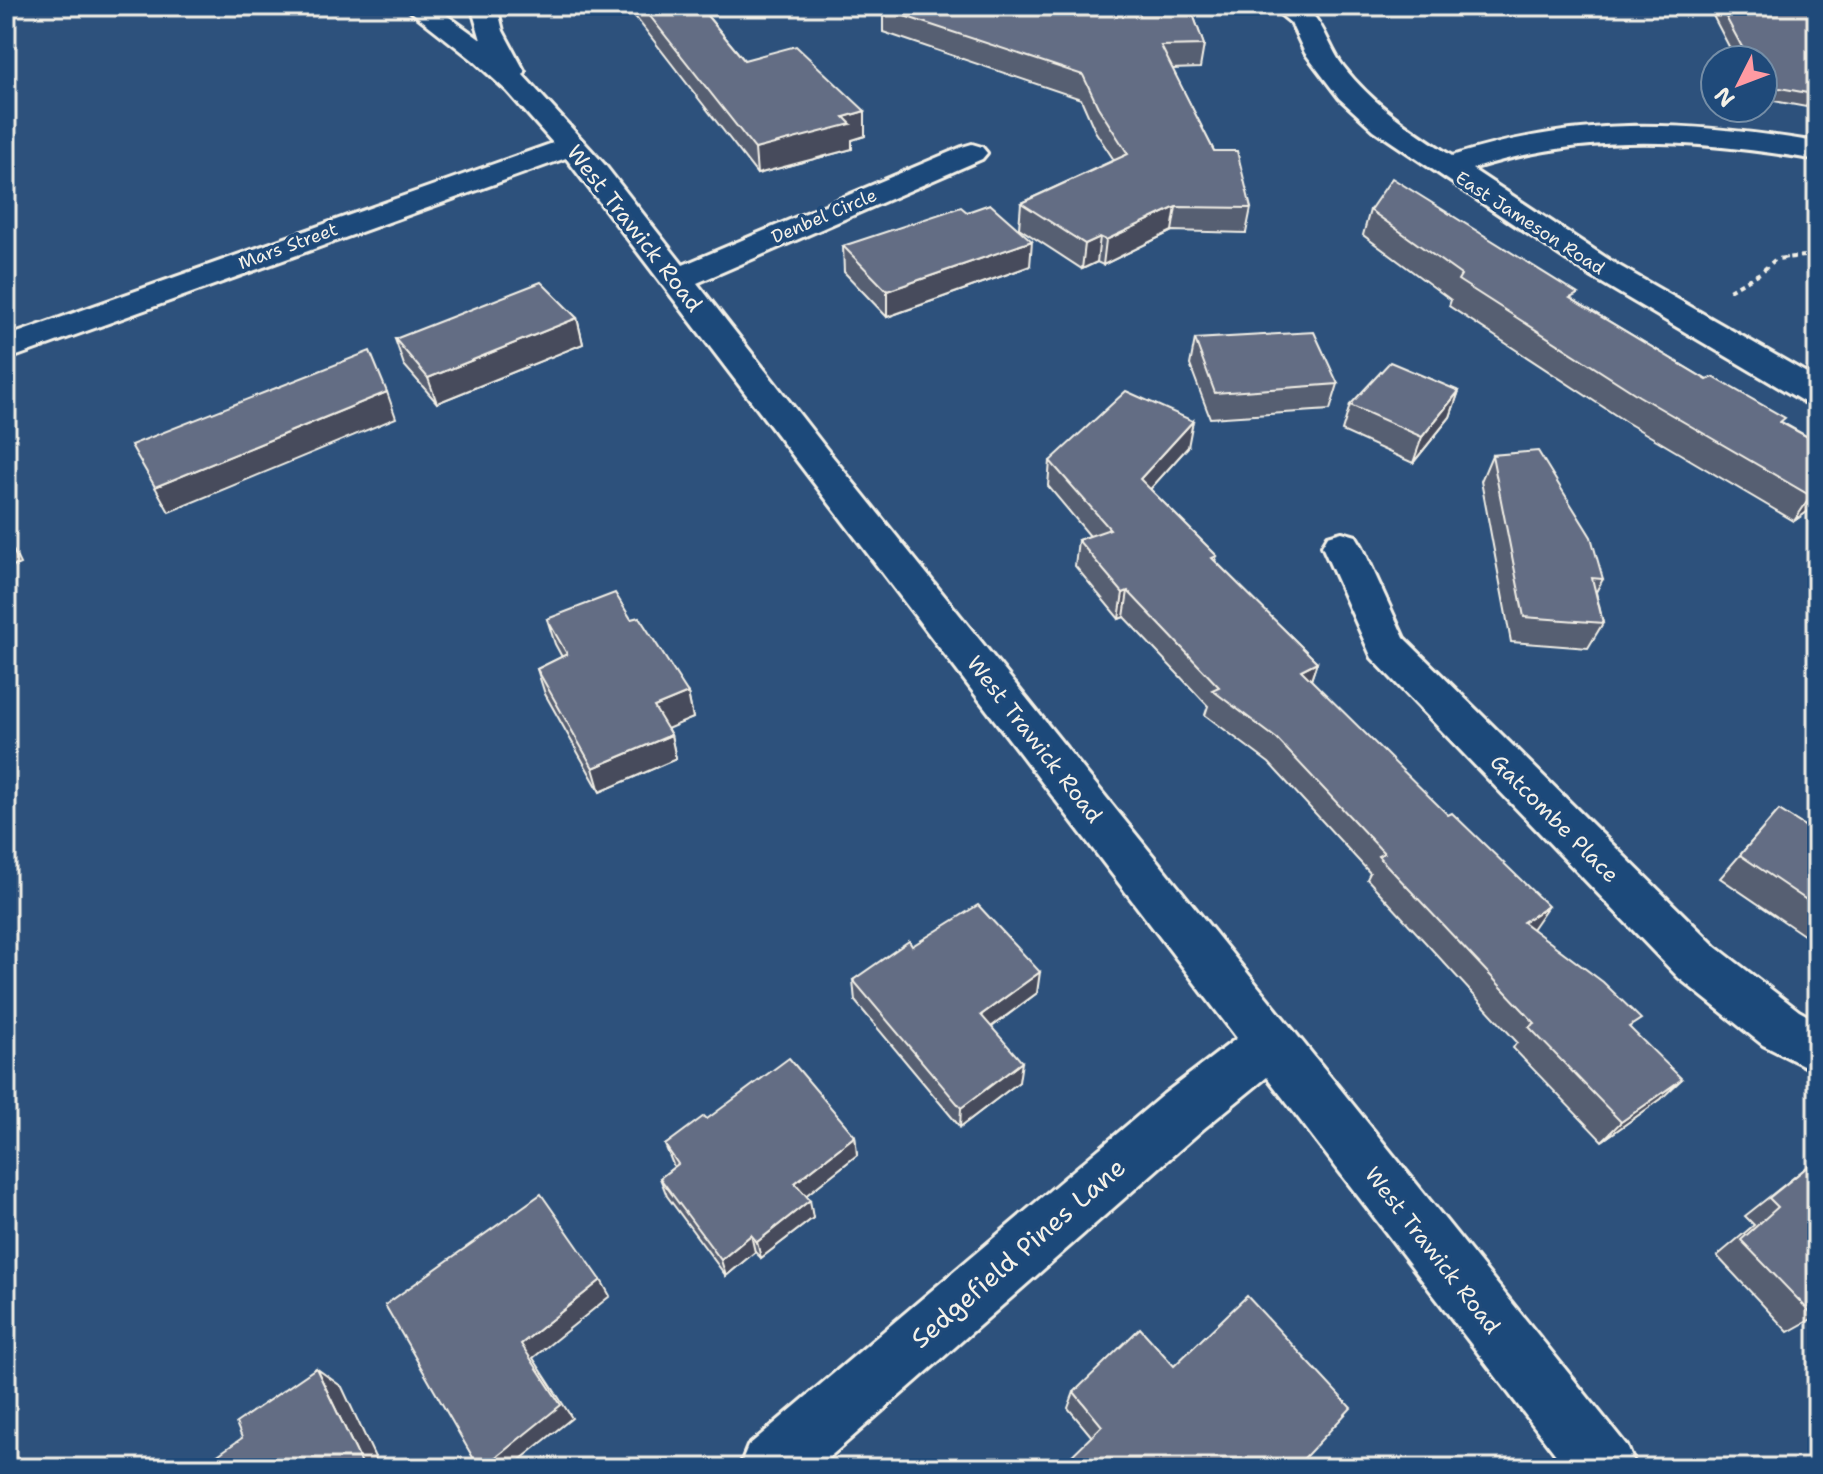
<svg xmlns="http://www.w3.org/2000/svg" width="1823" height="1474" font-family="'Shantell Sans',sans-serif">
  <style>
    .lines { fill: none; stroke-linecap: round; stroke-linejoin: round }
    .minor-casing { stroke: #f4f1e8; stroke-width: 6 }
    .path-far1 { stroke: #f4f1e8; stroke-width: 3; stroke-dasharray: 4 4; stroke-linecap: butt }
    .path { stroke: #f4f1e8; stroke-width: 4; stroke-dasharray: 5 5; stroke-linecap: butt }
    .minor { fill: #1f4a7a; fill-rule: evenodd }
    .wall { fill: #565e72; stroke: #f4f1e8; stroke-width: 2 }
    .shaded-wall { fill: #464c5c; stroke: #f4f1e8; stroke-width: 2 }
    .building { fill: #646d84; stroke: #f4f1e8; stroke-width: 2 }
    .labels { text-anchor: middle; stroke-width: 7; stroke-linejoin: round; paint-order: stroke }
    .far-street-label { font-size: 18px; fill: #f4f1e8; stroke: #1f4a7a }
    .street-label { font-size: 22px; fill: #f4f1e8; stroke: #1f4a7a }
    .near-street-label { font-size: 26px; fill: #f4f1e8; stroke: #1f4a7a }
  </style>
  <rect width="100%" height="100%" fill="#2d517c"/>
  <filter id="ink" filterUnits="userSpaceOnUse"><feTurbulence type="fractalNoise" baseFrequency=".0125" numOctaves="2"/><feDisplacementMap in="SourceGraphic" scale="16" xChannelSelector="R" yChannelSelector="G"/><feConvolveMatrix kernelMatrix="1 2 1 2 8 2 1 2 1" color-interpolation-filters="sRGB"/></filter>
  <g filter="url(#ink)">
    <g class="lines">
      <g class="minor-casing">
        <g id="minor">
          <polygon points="404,6 434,6 481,40 471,6 497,6 503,31 525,72 523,75 604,164 683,265 962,147 972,144 982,147 987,153 982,159 697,283 828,451 1627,1446 1636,1468 1566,1468 1267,1077 1202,1130 817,1468 739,1468 748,1446 1164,1094 1237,1038 566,158 6,360 6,337 553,143 507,91 473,60"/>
          <path d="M1270,6C1284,6 1300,3 1311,13C1325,27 1331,51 1343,66C1373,105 1412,130 1452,156C1582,115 1685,121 1817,142V160C1697,140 1590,131 1472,169L1614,263L1817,379V405L1804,402L1592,277L1374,130L1339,98L1305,53L1291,23Z"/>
          <polygon points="1342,532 1356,536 1362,546 1404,638 1715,946 1799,1011 1817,1021 1817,1072 1763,1045 1679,978 1372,658 1322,546 1328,536"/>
        </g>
      </g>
      <polyline class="path-far1" points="1783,258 1817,255"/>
      <polyline class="path" points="1729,290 1760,273 1776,259 1804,256"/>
      <use href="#minor" class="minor"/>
    </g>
    <g class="wall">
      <polygon points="627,6 699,6 744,60 865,111 865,136 852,140 852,149 757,174"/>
      <polygon points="1103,6 1190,6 1204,45 1200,68 1172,69 1214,151 1251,208 1246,233 1172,231 1103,265 1097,262 1082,269 1019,228 1021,203 1114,160 1095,131 1081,99 883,32 883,9 1106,11"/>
      <polygon points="1708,6 1817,6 1817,103 1809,101 1806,107 1763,99 1763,60 1736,60"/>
      <polygon points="1370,210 1575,301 1707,380 1817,442 1817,505 1794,521 1626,422 1449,306 1451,300 1363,235"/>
      <polygon points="967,212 1030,266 887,317 844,272 843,246"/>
      <polygon points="577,318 583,344 437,403 404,365 395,339"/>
      <polygon points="1195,339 1338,384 1330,410 1210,418 1190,365"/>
      <polygon points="1459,391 1450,417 1413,463 1342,431 1350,405"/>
      <polygon points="1188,447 1150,489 1217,556 1215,561 1317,662 1311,680 1532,929 1631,1029 1661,1099 1602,1141 1513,1048 1517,1042 1367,879 1370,873 1269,763 1205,715 1208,706 1124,617 1119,619 1075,566 1078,540 1090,536 1048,486 1050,461"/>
      <polygon points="1492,455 1603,579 1596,592 1603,623 1588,648 1511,642 1481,481"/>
      <polygon points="547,619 631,619 688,693 693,718 667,728 671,735 676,759 600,792 545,694 537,669 562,657 555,644"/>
      <polygon points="1779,810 1817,834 1817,939 1814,942 1720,878"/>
      <polygon points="912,946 1037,993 992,1027 1019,1082 960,1127 855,1001 853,980"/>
      <polygon points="707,1119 855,1136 857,1155 806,1195 813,1218 761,1258 755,1252 726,1276 667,1196 660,1178 674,1167 665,1145"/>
      <polygon points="1817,1159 1815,1317 1788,1332 1717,1256 1754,1225 1745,1216"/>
      <polygon points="1174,1366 1092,1437 1068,1408 1074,1392"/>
    </g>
    <g class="shaded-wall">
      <polygon points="865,111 865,136 852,140 852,149 757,174 755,149 844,117"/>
      <polygon points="1176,207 1172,231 1103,265 1106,240"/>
      <polygon points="1100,237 1097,262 1082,269 1085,244"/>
      <polygon points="1032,241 1030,266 887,317 887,291"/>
      <polygon points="577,318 583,344 437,403 428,378"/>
      <polygon points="1459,391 1450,417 1413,463 1422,437"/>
      <polygon points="387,392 396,418 169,512 155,487"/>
      <polygon points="1193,421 1188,447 1136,505 1140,479"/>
      <polygon points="1817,491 1817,505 1794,521 1811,496"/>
      <polygon points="6,536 20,564 6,570"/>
      <polygon points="1128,591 1124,617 1119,619 1123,593"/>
      <polygon points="1317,662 1309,686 1301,670"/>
      <polygon points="688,693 693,718 660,732 654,707"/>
      <polygon points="671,735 676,759 600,792 593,768"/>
      <polygon points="1548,906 1532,929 1508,944 1523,922"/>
      <polygon points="1040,972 1037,993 980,1035 981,1015"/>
      <polygon points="1022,1062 1019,1082 960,1127 961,1108"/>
      <polygon points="1682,1079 1661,1099 1602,1141 1621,1122"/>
      <polygon points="855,1136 857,1155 799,1201 795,1183"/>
      <polygon points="810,1200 813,1218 761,1258 757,1242"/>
      <polygon points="751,1235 755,1252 726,1276 721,1260"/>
      <polygon points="601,1280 610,1296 533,1358 572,1418 510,1468 483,1468 521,1344"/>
      <polygon points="316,1368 342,1387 380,1468 364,1468"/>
    </g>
    <g class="building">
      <polygon points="642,6 699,6 744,60 796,46 865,111 844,117 851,124 755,149"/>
      <polygon points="884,6 1058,6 1121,13 1117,6 1190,6 1204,45 1161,46 1214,151 1237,151 1251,208 1176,207 1106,240 1100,237 1085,244 1021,203 1128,154 1098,107 1083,75 883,9"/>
      <polygon points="1720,6 1817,6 1817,89 1813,88 1813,94 1763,85 1763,60 1749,60"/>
      <polygon points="1392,178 1578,294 1570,298 1707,380 1713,377 1785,418 1780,422 1817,442 1817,491 1811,496 1639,396 1458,280 1461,275 1370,210"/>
      <polygon points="990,204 1032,241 887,291 843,246 961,207 967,212"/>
      <polygon points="541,282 577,318 428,378 395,339"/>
      <polygon points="1314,332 1338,384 1215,393 1195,339"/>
      <polygon points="370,351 387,392 155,487 131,445"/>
      <polygon points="1390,362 1459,391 1422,437 1350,405"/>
      <polygon points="1126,391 1193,421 1140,479 1217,556 1212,558 1317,662 1301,670 1448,815 1452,813 1548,906 1523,922 1603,982 1641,1019 1629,1027 1682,1079 1621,1122 1529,1027 1535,1023 1378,856 1384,853 1277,739 1212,690 1219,687 1128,591 1123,593 1078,540 1110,529 1050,461"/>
      <polygon points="1538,451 1591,537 1603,579 1592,578 1603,623 1524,617 1492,455"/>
      <polygon points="615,593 631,619 639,617 688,693 654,707 671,735 593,768 537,669 567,654 547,619"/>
      <polygon points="1779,810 1817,834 1817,907 1740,855"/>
      <polygon points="978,905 1040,972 981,1015 1022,1062 961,1108 853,980 909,941 912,946"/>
      <polygon points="789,1058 855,1136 795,1183 810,1200 757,1242 751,1235 721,1260 660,1178 678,1164 665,1145 704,1116 707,1119"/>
      <polygon points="1817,1159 1817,1315 1815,1317 1741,1240 1778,1207 1769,1198"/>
      <polygon points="541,1194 601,1280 521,1344 561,1405 483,1468 479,1468 385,1305"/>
      <polygon points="1247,1296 1351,1408 1295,1468 1059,1468 1102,1426 1074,1392 1140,1328 1174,1366"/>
      <polygon points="316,1368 364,1468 199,1468 242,1438 236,1423"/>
    </g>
  </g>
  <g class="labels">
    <g class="far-street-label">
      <text transform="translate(824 216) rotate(-23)" y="6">Denbel Circle</text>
      <text transform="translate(1530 223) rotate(33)" y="6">East Jameson Road</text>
      <text transform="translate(288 246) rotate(-20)" y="6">Mars Street</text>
    </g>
    <g class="street-label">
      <text transform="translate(635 228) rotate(52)" y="8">West Trawick Road</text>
      <text transform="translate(1035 739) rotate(52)" y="8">West Trawick Road</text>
      <text transform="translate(1555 818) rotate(45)" y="8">Gatcombe Place</text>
      <text transform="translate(1433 1250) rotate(52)" y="8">West Trawick Road</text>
    </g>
    <g class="near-street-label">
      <text transform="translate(1018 1253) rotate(-41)" y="9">Sedgefield Pines Lane</text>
    </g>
  </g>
  <rect width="1823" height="1474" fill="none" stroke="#1f4a7a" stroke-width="32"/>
  <rect x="16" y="16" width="1791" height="1442" fill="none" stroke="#f4f1e8" stroke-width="3" filter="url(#ink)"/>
  <g transform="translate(1739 84) rotate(228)"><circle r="38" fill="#1f4a7a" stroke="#748da6" stroke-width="2"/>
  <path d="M0-6L14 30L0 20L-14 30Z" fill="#ff9aa2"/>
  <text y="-12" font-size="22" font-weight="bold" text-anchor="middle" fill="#f4f1e8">N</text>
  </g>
</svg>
